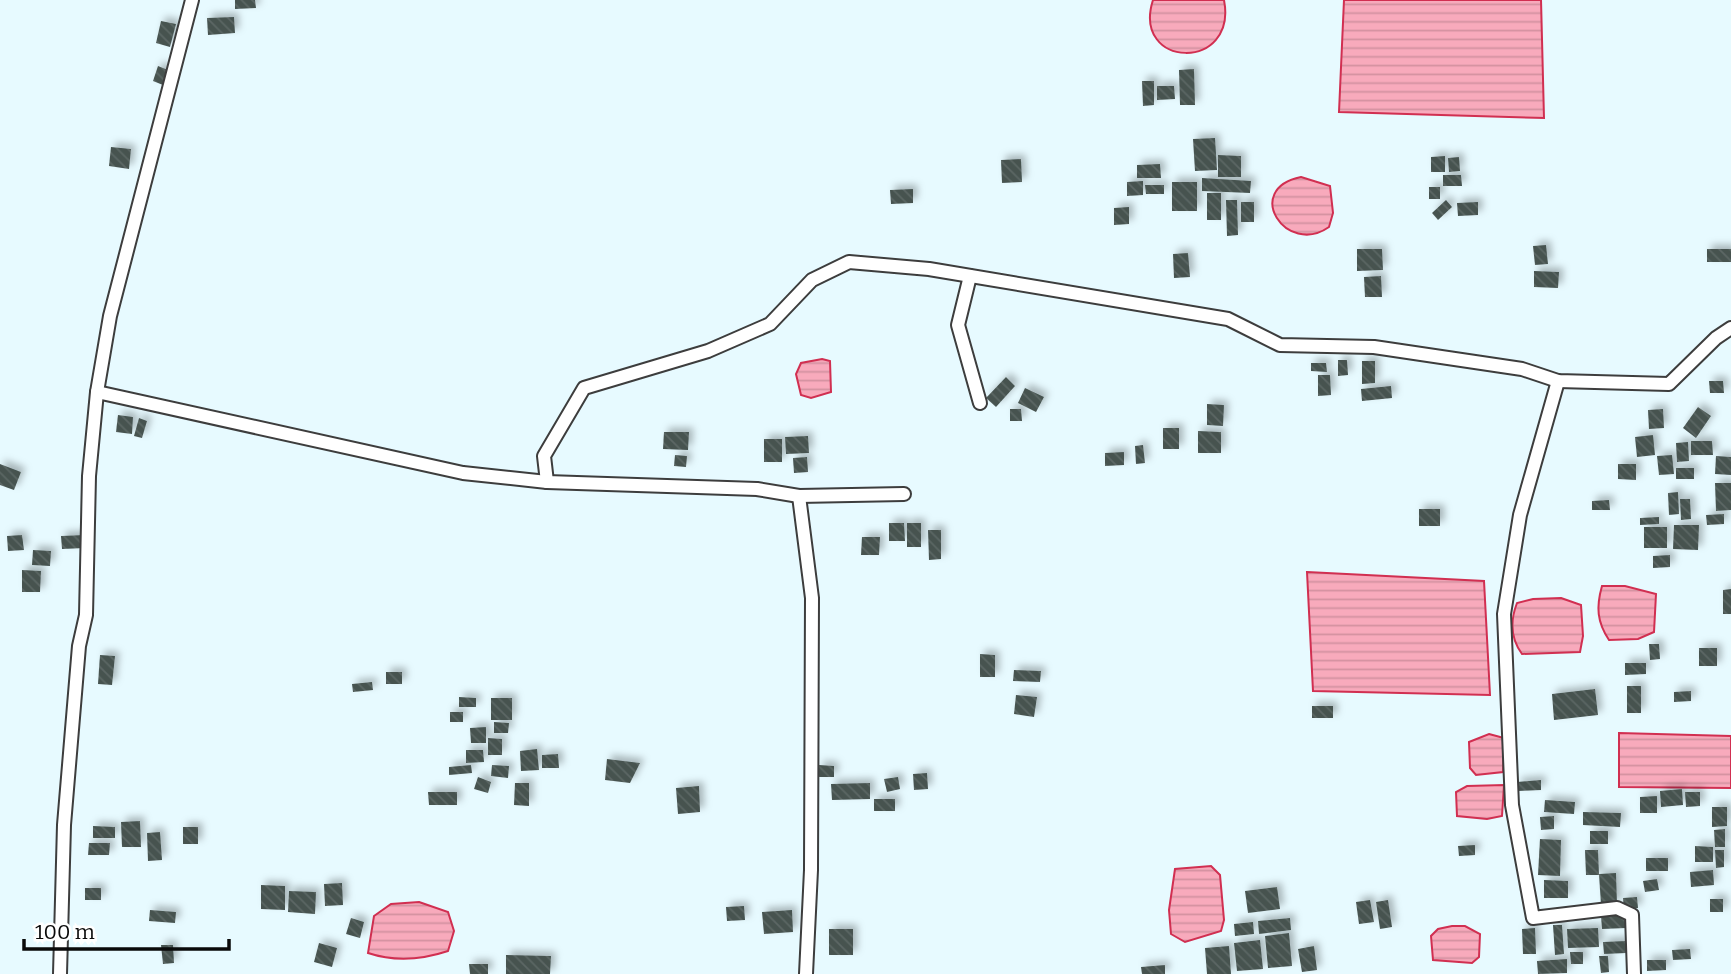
<svg xmlns="http://www.w3.org/2000/svg" width="1731" height="974" font-family="Bitter,serif">
  <style>
    .water { fill: url(#water-rules); stroke: #d12f51; stroke-width: 2 }
    .building { fill: url(#building-back-hatch); filter: url(#shadow) }
    .lines { fill: none; stroke-linecap: round; stroke-linejoin: round }
    .street-casing { stroke: #3d3d3d; stroke-width: 16 }
    .street { stroke: #fff; stroke-width: 12 }
  </style>
  <defs>
    <pattern id="water-rules" width="6" height="5" patternUnits="userSpaceOnUse" patternTransform="scale(1.75)"><rect width="6" height="5" fill="#f8aabc"/><path d="M0 2.5h6" fill="none" stroke="#d391a0"/></pattern>
    <pattern id="building-back-hatch" width="6" height="6" patternUnits="userSpaceOnUse" patternTransform="scale(1.75)"><rect width="6" height="6" fill="#465350"/><path d="M-1 5l2 2M0 0l6 6M5-1l2 2" fill="none" stroke="#5c6764"/></pattern>
    <filter id="shadow"><feDropShadow dx="4.5" dy="-4.5" stdDeviation="3.5" flood-color="#0004"/></filter>
  </defs>
  <rect width="100%" height="100%" fill="#e7faff"/>
  <g class="water">
    <path d="M1153,0H1224C1238,72 1131,69 1153,0Z"/>
    <polygon points="1344,0 1541,0 1544,118 1339,112"/>
    <path d="M1301,177L1330,186L1333,213L1329,227C1286,257 1242,189 1301,177Z"/>
    <polygon points="822,359 830,361 831,392 811,398 801,395 796,374 801,363"/>
    <polygon points="1307,572 1484,581 1490,695 1313,691"/>
    <path d="M1602,586H1625L1656,594L1654,632L1638,639L1609,640C1597,622 1596,607 1602,586Z"/>
    <path d="M1561,598L1581,605L1583,636L1580,652L1522,654C1511,639 1510,621 1517,603L1533,599Z"/>
    <polygon points="1619,733 1731,736 1731,788 1619,787"/>
    <polygon points="1489,734 1504,738 1503,772 1476,775 1470,768 1469,742"/>
    <polygon points="1504,785 1502,816 1487,819 1457,816 1456,792 1467,786"/>
    <polygon points="1211,866 1220,875 1224,920 1221,931 1185,942 1171,934 1169,910 1175,869"/>
    <path d="M419,902L448,912L454,931L448,951C421,960 395,962 368,953L374,916L391,904Z"/>
    <polygon points="1452,926 1465,926 1480,934 1479,957 1472,963 1433,960 1431,936 1438,929"/>
  </g>
  <g class="building">
    <polygon points="235,0 255,0 256,8 235,9"/>
    <polygon points="234,17 235,33 208,35 207,18"/>
    <polygon points="161,21 176,24 170,47 156,43"/>
    <polygon points="158,66 168,70 163,85 153,81"/>
    <polygon points="1194,69 1195,105 1180,105 1179,70"/>
    <polygon points="1142,81 1154,81 1154,105 1143,106"/>
    <polygon points="1157,86 1174,86 1175,99 1157,100"/>
    <polygon points="1215,138 1217,170 1195,171 1193,139"/>
    <polygon points="111,147 131,149 129,169 109,166"/>
    <polygon points="1218,155 1241,156 1241,177 1218,177"/>
    <polygon points="1445,156 1445,172 1431,172 1431,157"/>
    <polygon points="1459,157 1460,171 1449,172 1448,158"/>
    <polygon points="1021,159 1022,182 1002,183 1001,160"/>
    <polygon points="1160,164 1161,178 1137,178 1137,165"/>
    <polygon points="1443,175 1461,175 1462,186 1443,186"/>
    <polygon points="1202,178 1251,181 1250,193 1202,191"/>
    <polygon points="1143,181 1143,195 1127,196 1127,182"/>
    <rect x="1172" y="182" width="25" height="29"/>
    <polygon points="1145,185 1164,185 1164,194 1146,194"/>
    <rect x="1429" y="187" width="11" height="12"/>
    <polygon points="913,189 913,203 891,204 890,190"/>
    <rect x="1207" y="193" width="14" height="27"/>
    <polygon points="1226,200 1237,200 1238,235 1227,236"/>
    <polygon points="1446,200 1452,207 1438,220 1432,213"/>
    <rect x="1241" y="202" width="13" height="20"/>
    <polygon points="1478,202 1478,215 1458,216 1457,203"/>
    <polygon points="1129,207 1129,224 1114,225 1114,208"/>
    <polygon points="1546,245 1548,264 1535,265 1533,246"/>
    <polygon points="1357,249 1382,249 1383,270 1357,271"/>
    <rect x="1707" y="249" width="24" height="13"/>
    <polygon points="1188,253 1190,277 1174,278 1173,254"/>
    <polygon points="1534,271 1559,272 1558,288 1534,287"/>
    <polygon points="1381,276 1382,297 1365,297 1364,277"/>
    <polygon points="1338,360 1347,360 1348,375 1338,376"/>
    <polygon points="1362,361 1375,361 1375,383 1362,384"/>
    <polygon points="1311,363 1326,363 1327,372 1311,371"/>
    <polygon points="1318,375 1330,375 1331,395 1318,396"/>
    <polygon points="1006,377 1015,386 996,407 986,398"/>
    <polygon points="1709,381 1723,381 1724,393 1710,393"/>
    <polygon points="1391,386 1392,398 1362,401 1361,389"/>
    <polygon points="1025,388 1044,397 1036,412 1018,403"/>
    <polygon points="1207,404 1224,405 1223,426 1207,425"/>
    <polygon points="1698,407 1711,416 1696,438 1683,428"/>
    <polygon points="1010,409 1021,409 1022,421 1010,421"/>
    <polygon points="1663,409 1664,428 1649,429 1648,410"/>
    <polygon points="118,415 133,417 132,434 116,432"/>
    <polygon points="139,418 147,421 142,438 134,436"/>
    <rect x="1163" y="428" width="16" height="21"/>
    <polygon points="1198,431 1221,432 1221,453 1198,453"/>
    <polygon points="664,432 689,432 688,450 663,449"/>
    <polygon points="1653,435 1655,455 1637,457 1635,437"/>
    <polygon points="808,436 809,453 786,454 785,437"/>
    <rect x="764" y="439" width="18" height="23"/>
    <polygon points="1691,441 1712,441 1713,455 1691,455"/>
    <polygon points="1688,442 1689,461 1677,462 1676,443"/>
    <polygon points="1143,445 1145,463 1136,464 1135,446"/>
    <polygon points="1124,452 1124,465 1105,466 1105,453"/>
    <polygon points="675,455 687,456 686,467 674,466"/>
    <polygon points="1672,455 1674,474 1659,475 1657,456"/>
    <polygon points="1716,456 1731,457 1731,475 1715,474"/>
    <polygon points="807,457 808,472 794,473 793,458"/>
    <polygon points="0,464 21,472 14,490 0,485"/>
    <polygon points="1618,464 1636,464 1636,480 1618,479"/>
    <rect x="1676" y="468" width="18" height="11"/>
    <polygon points="1715,483 1731,483 1731,510 1716,511"/>
    <polygon points="1678,492 1679,514 1669,515 1668,493"/>
    <polygon points="1680,499 1690,499 1691,519 1681,520"/>
    <polygon points="1609,500 1610,510 1592,510 1592,501"/>
    <rect x="1419" y="509" width="21" height="17"/>
    <polygon points="1724,514 1724,524 1707,525 1706,515"/>
    <polygon points="1659,517 1659,524 1640,525 1640,518"/>
    <polygon points="889,523 904,523 905,541 889,541"/>
    <rect x="907" y="523" width="14" height="24"/>
    <polygon points="1674,525 1699,525 1698,550 1673,549"/>
    <rect x="1644" y="527" width="23" height="21"/>
    <polygon points="928,530 941,530 941,559 929,560"/>
    <polygon points="22,535 24,550 8,551 7,536"/>
    <polygon points="85,535 85,548 62,549 61,536"/>
    <polygon points="862,537 880,537 879,555 861,555"/>
    <polygon points="33,550 51,551 50,566 32,565"/>
    <polygon points="1670,555 1670,567 1653,568 1653,556"/>
    <polygon points="22,570 41,571 40,592 22,592"/>
    <polygon points="1731,589 1731,614 1723,614 1723,590"/>
    <polygon points="1649,644 1659,644 1660,659 1650,660"/>
    <rect x="1699" y="648" width="18" height="18"/>
    <polygon points="980,654 995,655 995,677 980,677"/>
    <polygon points="100,655 115,656 112,685 98,684"/>
    <polygon points="1625,663 1646,663 1646,674 1625,675"/>
    <polygon points="1014,670 1041,671 1040,682 1013,681"/>
    <rect x="386" y="672" width="16" height="12"/>
    <polygon points="372,682 373,690 353,692 352,684"/>
    <rect x="1627" y="686" width="14" height="27"/>
    <polygon points="1595,689 1598,715 1554,720 1552,694"/>
    <polygon points="1691,691 1691,701 1674,702 1674,692"/>
    <polygon points="1016,695 1037,697 1034,717 1014,714"/>
    <polygon points="459,697 476,698 476,707 459,707"/>
    <rect x="491" y="698" width="21" height="22"/>
    <rect x="1312" y="706" width="21" height="12"/>
    <rect x="450" y="712" width="13" height="10"/>
    <polygon points="494,722 509,723 508,733 494,733"/>
    <polygon points="486,727 486,743 471,743 470,728"/>
    <polygon points="488,738 502,739 502,755 488,755"/>
    <polygon points="537,749 539,770 521,771 520,751"/>
    <polygon points="466,750 483,750 484,762 466,763"/>
    <polygon points="558,754 559,768 542,768 542,755"/>
    <polygon points="607,759 640,763 630,783 605,780"/>
    <polygon points="471,765 472,773 449,775 449,767"/>
    <polygon points="492,765 509,766 508,778 491,776"/>
    <polygon points="819,765 834,766 834,777 819,777"/>
    <polygon points="927,773 928,789 914,790 913,774"/>
    <polygon points="478,777 491,782 488,793 474,789"/>
    <polygon points="898,777 900,789 887,792 884,779"/>
    <polygon points="1541,780 1541,790 1518,791 1517,782"/>
    <polygon points="515,783 529,783 529,806 514,805"/>
    <polygon points="870,783 870,799 832,800 831,784"/>
    <polygon points="699,786 700,812 678,814 676,788"/>
    <polygon points="1682,789 1683,805 1661,807 1660,791"/>
    <polygon points="428,792 457,792 457,805 429,805"/>
    <polygon points="1685,792 1700,792 1700,806 1686,807"/>
    <polygon points="1657,796 1657,813 1640,813 1640,797"/>
    <rect x="874" y="799" width="21" height="12"/>
    <polygon points="1545,800 1575,802 1574,814 1544,812"/>
    <polygon points="1712,807 1727,807 1727,826 1712,827"/>
    <polygon points="1583,812 1621,813 1620,827 1583,825"/>
    <polygon points="1554,816 1554,829 1541,830 1540,817"/>
    <polygon points="140,821 141,847 122,847 121,822"/>
    <polygon points="93,826 115,827 115,838 93,838"/>
    <rect x="183" y="827" width="15" height="17"/>
    <polygon points="1725,829 1725,847 1715,847 1714,830"/>
    <rect x="1590" y="831" width="18" height="13"/>
    <polygon points="160,832 162,860 148,861 147,833"/>
    <polygon points="1540,839 1561,840 1560,876 1538,875"/>
    <polygon points="89,843 110,843 109,855 88,855"/>
    <polygon points="1475,845 1475,855 1459,856 1458,846"/>
    <polygon points="1695,846 1713,847 1713,862 1695,862"/>
    <polygon points="1585,850 1598,850 1599,875 1586,875"/>
    <polygon points="1715,850 1724,850 1724,867 1716,868"/>
    <rect x="1646" y="858" width="22" height="13"/>
    <polygon points="1713,870 1714,885 1691,887 1690,872"/>
    <polygon points="1616,873 1617,904 1601,905 1599,874"/>
    <polygon points="1657,879 1659,890 1645,892 1643,881"/>
    <polygon points="1544,880 1568,881 1568,898 1544,898"/>
    <polygon points="342,883 343,905 325,906 324,884"/>
    <polygon points="261,885 285,886 285,910 261,909"/>
    <polygon points="1277,887 1280,909 1248,913 1245,891"/>
    <rect x="85" y="888" width="16" height="12"/>
    <polygon points="289,891 316,892 315,914 288,912"/>
    <polygon points="1637,897 1638,908 1624,910 1623,898"/>
    <rect x="1710" y="899" width="13" height="13"/>
    <polygon points="1370,900 1374,922 1359,924 1356,902"/>
    <polygon points="1388,900 1392,927 1380,929 1376,902"/>
    <polygon points="744,906 745,920 727,921 726,907"/>
    <polygon points="150,910 176,912 175,923 149,921"/>
    <polygon points="792,910 793,932 764,934 762,912"/>
    <polygon points="1626,915 1626,928 1602,929 1601,916"/>
    <polygon points="351,918 364,922 360,938 346,934"/>
    <polygon points="1290,918 1291,930 1259,934 1258,921"/>
    <polygon points="1253,922 1254,934 1235,936 1234,924"/>
    <polygon points="1553,925 1562,925 1564,954 1555,955"/>
    <polygon points="1535,928 1536,954 1523,954 1522,929"/>
    <polygon points="1598,928 1599,947 1568,948 1567,929"/>
    <rect x="829" y="929" width="24" height="26"/>
    <polygon points="1289,933 1292,966 1268,968 1265,936"/>
    <polygon points="1260,940 1263,969 1237,971 1234,943"/>
    <polygon points="1626,941 1626,953 1604,954 1603,942"/>
    <polygon points="319,943 337,948 332,967 314,962"/>
    <polygon points="161,945 173,945 174,963 163,964"/>
    <polygon points="1229,946 1231,974 1207,974 1205,948"/>
    <polygon points="1314,946 1317,970 1302,972 1298,949"/>
    <polygon points="1690,949 1691,959 1673,960 1672,950"/>
    <polygon points="1570,952 1583,952 1583,964 1571,964"/>
    <polygon points="506,955 551,956 550,974 506,974"/>
    <polygon points="1599,956 1608,956 1609,972 1601,973"/>
    <polygon points="1567,959 1567,973 1538,974 1537,961"/>
    <polygon points="1647,960 1666,960 1666,970 1647,971"/>
    <polygon points="469,964 488,964 488,974 470,974"/>
    <polygon points="1165,965 1165,974 1142,974 1141,967"/>
  </g>
  <g class="lines">
    <g class="street-casing">
      <g id="street">
        <polyline points="970,276 958,325 980,403"/>
        <polyline points="1558,381 1520,515 1504,614 1512,805 1533,918 1617,908 1632,915 1634,974"/>
        <polyline points="97,392 110,316 192,0"/>
        <polyline points="547,482 544,456 584,388 708,351 770,324 812,280 849,262 929,269 1228,319 1280,345 1374,347 1522,369 1558,381 1669,384 1716,338 1731,328"/>
        <polyline points="799,496 812,598 811,870 806,974"/>
        <polyline points="60,974 64,825 79,646 86,615 89,476 97,392 463,473 547,482 757,489 799,496 904,494"/>
      </g>
    </g>
    <use href="#street" class="street"/>
  </g>
  <path d="M24 939v10h205v-10" fill="none" stroke="#0a0a0a" stroke-width="3.5"/>
  <text x="35" y="939" font-size="21" fill="#0a0a0a" stroke="#ffffff" stroke-width="5" paint-order="stroke">100 m</text>
</svg>
